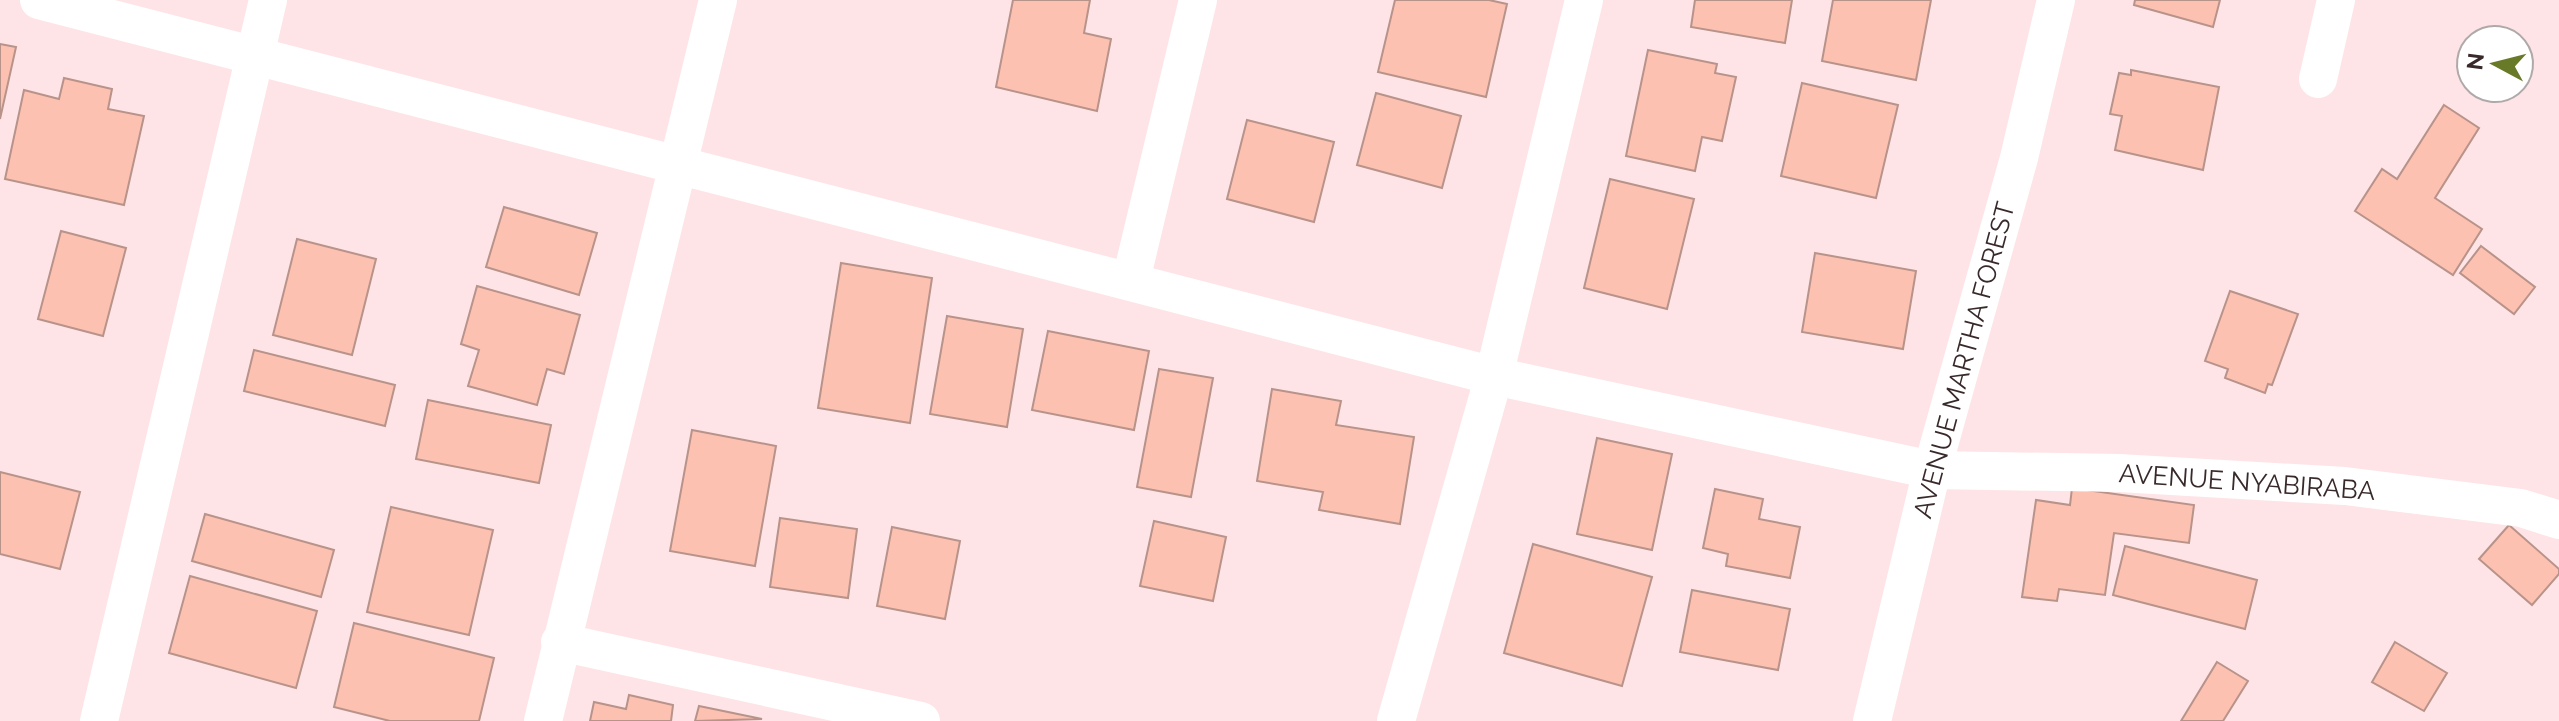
<svg xmlns="http://www.w3.org/2000/svg" width="2559" height="721" font-family="Raleway,sans-serif">
  <style>
    .building { fill: #fdc1b2; stroke: #b8938a; stroke-width: 2 }
    .lines { fill: none; stroke-linecap: round; stroke-linejoin: round }
    .street { stroke: #fff; stroke-width: 38 }
    .labels { text-anchor: middle; stroke-width: 6; stroke-linejoin: round; paint-order: stroke }
    .street-label { font-size: 26px; fill: #38292a; stroke: #fff }
  </style>
  <rect width="100%" height="100%" fill="#fee4e6"/>
  <g class="building">
    <polygon points="1013,0 1090,0 1084,33 1111,39 1097,111 996,87"/>
    <polygon points="1395,0 1489,0 1507,4 1486,97 1378,72"/>
    <polygon points="1695,0 1792,0 1785,43 1691,27"/>
    <polygon points="1833,0 1931,0 1916,80 1822,61"/>
    <polygon points="2135,0 2220,0 2213,27 2134,5"/>
    <polygon points="0,44 16,47 0,119"/>
    <polygon points="1648,50 1717,64 1715,73 1736,77 1722,141 1702,137 1695,171 1626,156"/>
    <polygon points="2131,70 2219,87 2203,170 2115,150 2122,116 2110,114 2119,73 2131,75"/>
    <polygon points="64,78 112,89 108,109 144,116 124,205 5,179 24,90 59,99"/>
    <polygon points="1802,83 1898,105 1876,198 1781,176"/>
    <polygon points="1376,93 1461,116 1442,188 1357,165"/>
    <polygon points="2444,105 2479,128 2435,198 2482,229 2453,275 2355,211 2382,169 2397,179"/>
    <polygon points="1247,120 1334,142 1314,222 1227,199"/>
    <polygon points="1610,179 1694,199 1667,309 1584,288"/>
    <polygon points="504,207 597,233 579,295 486,267"/>
    <polygon points="61,231 126,248 103,336 38,319"/>
    <polygon points="297,239 376,259 352,355 273,335"/>
    <polygon points="2481,246 2535,287 2514,314 2460,273"/>
    <polygon points="1815,253 1916,271 1903,349 1802,332"/>
    <polygon points="841,263 932,278 910,423 818,408"/>
    <polygon points="477,286 580,315 564,374 547,369 537,405 468,386 479,350 461,344"/>
    <polygon points="2230,291 2298,314 2272,385 2268,384 2265,393 2225,378 2228,369 2205,361"/>
    <polygon points="947,316 1023,329 1007,427 930,414"/>
    <polygon points="1048,331 1149,351 1134,430 1032,410"/>
    <polygon points="254,350 395,385 385,426 244,391"/>
    <polygon points="1159,369 1213,378 1191,497 1137,487"/>
    <polygon points="1272,389 1341,401 1336,425 1414,437 1400,524 1319,510 1323,492 1257,481"/>
    <polygon points="428,400 551,425 539,483 416,459"/>
    <polygon points="692,430 776,446 755,566 670,551"/>
    <polygon points="1597,438 1672,454 1652,550 1577,534"/>
    <polygon points="0,472 80,492 60,569 0,554"/>
    <polygon points="2072,488 2194,505 2189,543 2114,533 2105,595 2059,589 2057,601 2022,597 2036,500 2070,505"/>
    <polygon points="1715,489 1763,499 1759,519 1800,527 1790,578 1726,566 1728,554 1703,548"/>
    <polygon points="391,507 493,530 469,635 367,612"/>
    <polygon points="205,514 334,550 321,597 192,561"/>
    <polygon points="780,518 857,529 848,598 770,587"/>
    <polygon points="1154,521 1226,537 1213,601 1140,586"/>
    <polygon points="2509,525 2559,569 2559,574 2532,605 2479,559"/>
    <polygon points="892,527 960,541 945,619 877,606"/>
    <polygon points="1533,544 1652,577 1622,686 1504,653"/>
    <polygon points="2125,546 2257,580 2245,629 2113,595"/>
    <polygon points="190,576 317,611 296,688 169,653"/>
    <polygon points="1692,590 1790,609 1778,670 1680,652"/>
    <polygon points="354,623 494,658 479,721 390,721 334,707"/>
    <polygon points="2395,642 2447,673 2424,711 2372,682"/>
    <polygon points="2217,662 2248,681 2223,721 2181,721"/>
    <polygon points="629,695 673,705 671,721 590,721 594,702 626,709"/>
    <polygon points="699,706 762,719 695,721"/>
  </g>
  <g class="lines">
    <g class="street">
      <polyline points="39,0 1494,376 1932,470 2119,473 2345,486 2521,508 2559,520"/>
      <polyline points="2318,79 2336,0"/>
      <polyline points="1131,280 1198,0"/>
      <polyline points="560,642 921,721"/>
      <polyline points="99,721 268,0"/>
      <polyline points="543,721 718,0"/>
      <polyline points="1396,721 1494,376 1584,0"/>
      <polyline points="1872,721 1932,470 2019,158 2056,0"/>
    </g>
  </g>
  <g class="labels">
    <g class="street-label">
      <text transform="translate(1964 360) rotate(-75)" y="9">AVENUE MARTHA FOREST</text>
      <text transform="translate(2247 482) rotate(4)" y="9">AVENUE NYABIRABA</text>
    </g>
  </g>
  <g transform="translate(2495 64) rotate(277)"><circle r="38" fill="#ffffff" stroke="#afa9aa" stroke-width="2"/>
  <path d="M0-6L14 30L0 20L-14 30Z" fill="#687928"/>
  <text y="-12" font-size="22" font-weight="bold" text-anchor="middle" fill="#38292a">N</text>
  </g>
</svg>
